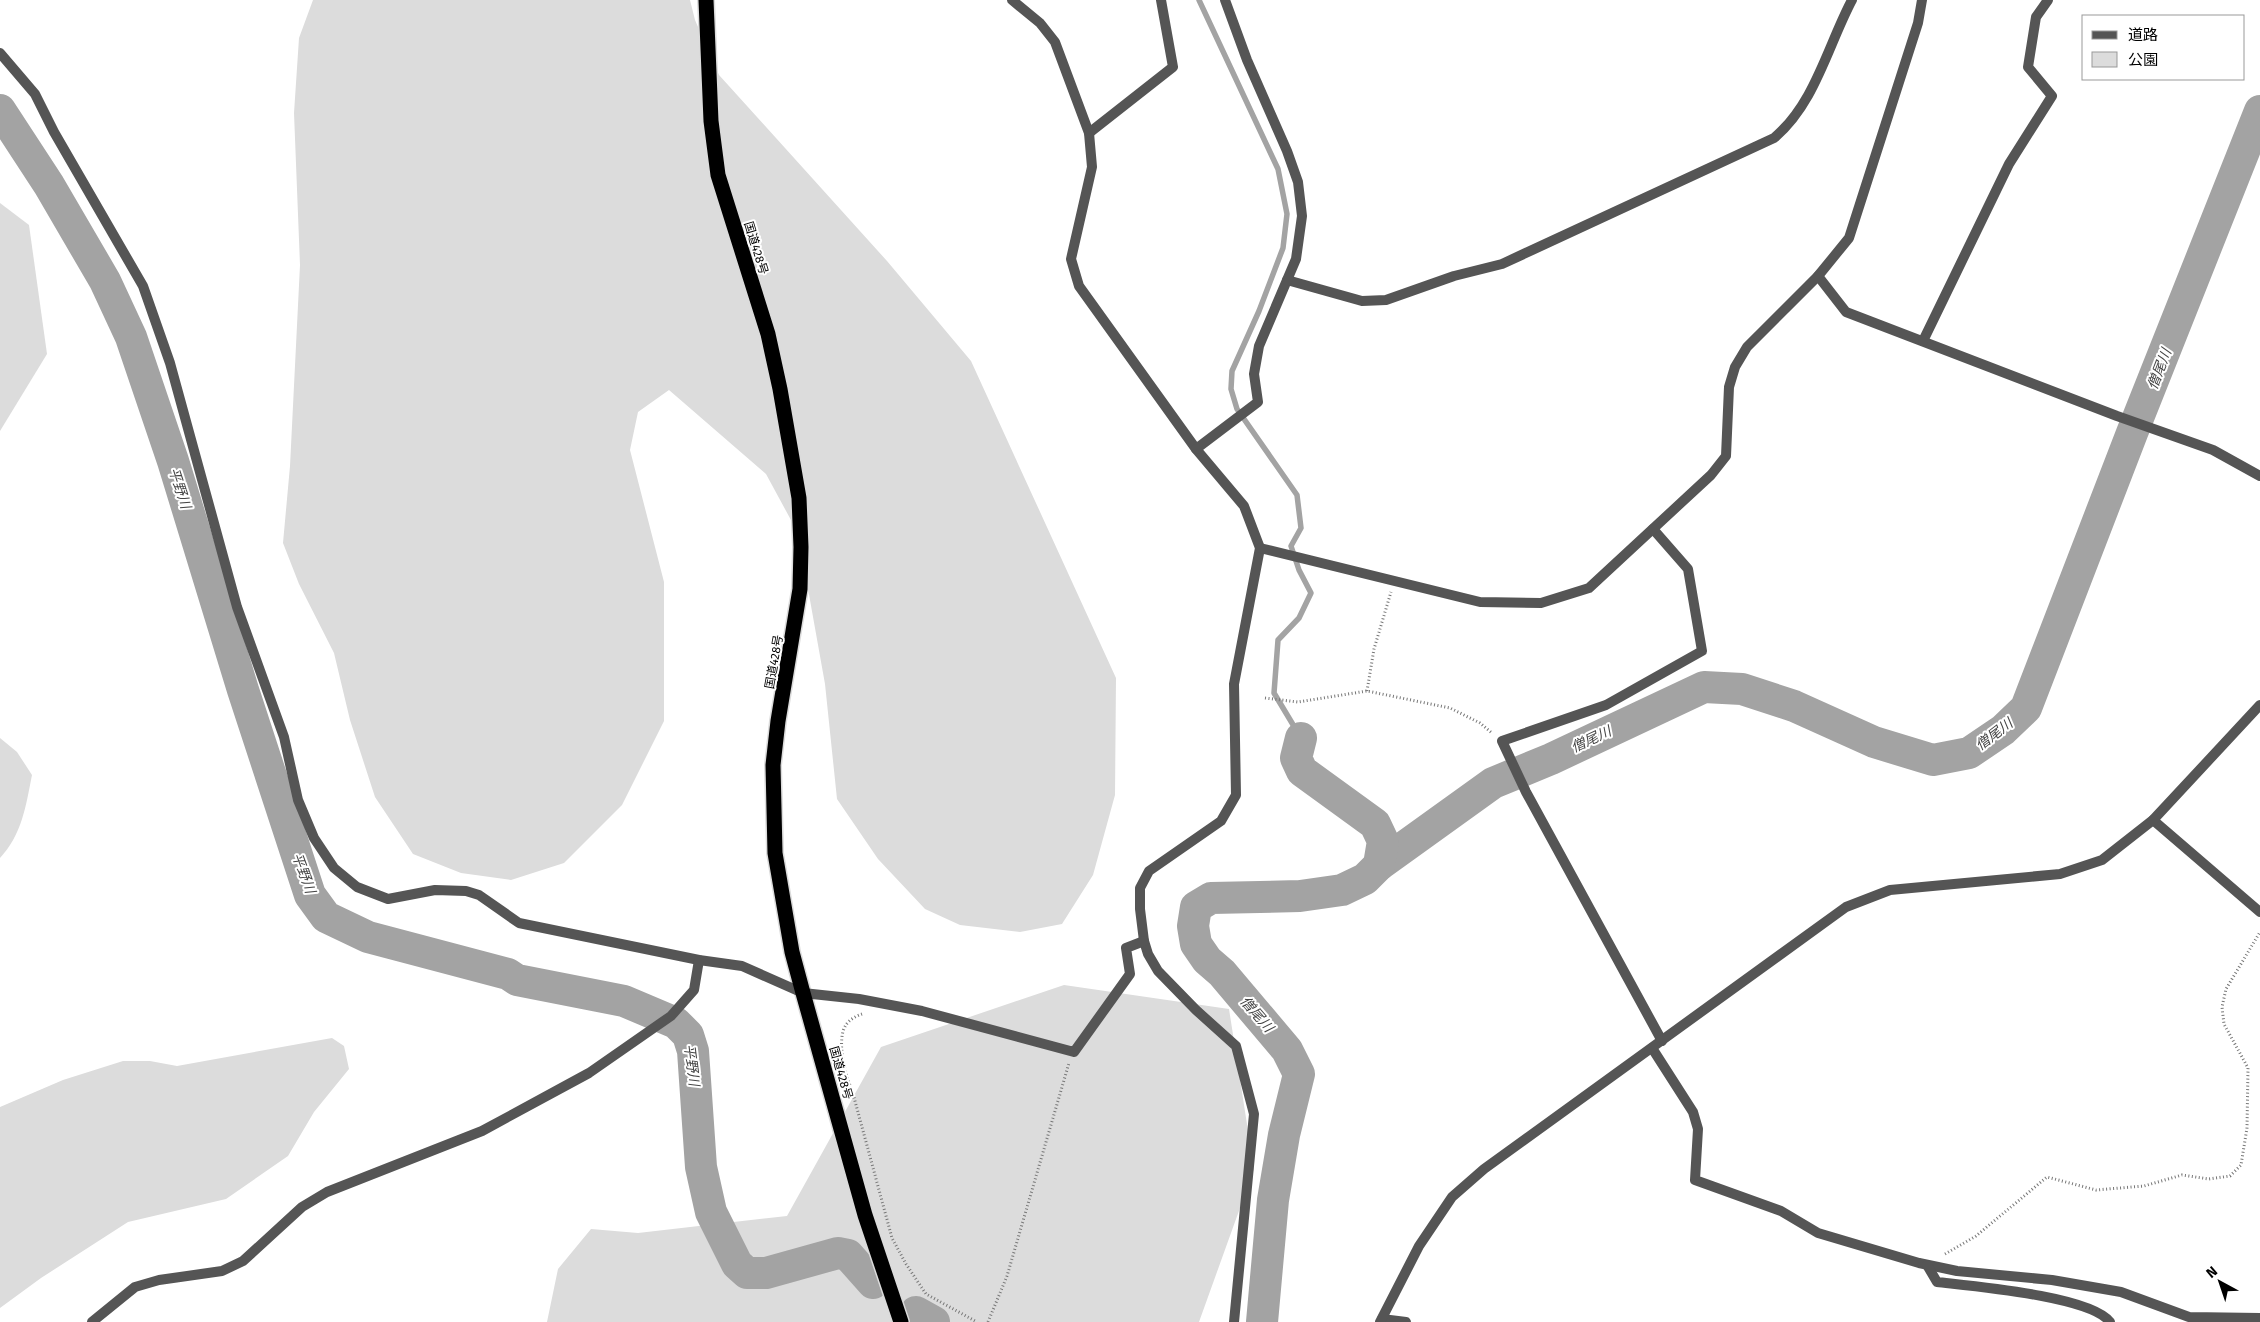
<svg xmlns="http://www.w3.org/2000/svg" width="2260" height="1322" font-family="'Fira Sans','Noto Sans JP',sans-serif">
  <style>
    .green { fill: #dcdcdc }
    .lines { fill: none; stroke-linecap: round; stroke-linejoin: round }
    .stream { stroke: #a3a3a3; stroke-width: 5.5 }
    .river { stroke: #a3a3a3; stroke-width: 32 }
    .highway-casing { stroke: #dbdbdb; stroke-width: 18 }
    .path { stroke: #777; stroke-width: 3; stroke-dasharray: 1 2.5; stroke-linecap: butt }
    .street { stroke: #555; stroke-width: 10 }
    .highway { stroke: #000; stroke-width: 15 }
    .labels { text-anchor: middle; stroke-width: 4; stroke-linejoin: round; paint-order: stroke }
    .street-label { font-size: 12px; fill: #000; stroke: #fff }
    .water-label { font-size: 14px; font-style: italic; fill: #444; stroke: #fff }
  </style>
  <rect width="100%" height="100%" fill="#fff"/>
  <g class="green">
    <polygon points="313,0 690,0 695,20 719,75 887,261 971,361 1116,678 1115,795 1093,875 1062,924 1020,932 960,925 925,909 878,859 837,799 825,684 798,533 766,474 669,390 638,412 630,450 664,582 664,721 622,805 564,863 511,880 461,873 413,854 375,797 350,720 334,653 299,584 283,543 290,466 300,265 294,113 299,38"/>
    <polygon points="0,203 29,225 47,354 0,431"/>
    <path d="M0,738L17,752L32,775C26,805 22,835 0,858Z"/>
    <polygon points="1064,985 1229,1009 1254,1169 1199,1322 547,1322 558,1269 591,1229 638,1233 787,1216 881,1047"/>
    <polygon points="332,1038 344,1046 349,1069 314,1112 288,1156 226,1199 128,1222 41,1278 0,1308 0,1107 63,1080 123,1061 150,1061 177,1066"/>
  </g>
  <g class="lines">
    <polyline class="stream" points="1199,0 1278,169 1287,214 1283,248 1259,311 1232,371 1231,389 1237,409 1297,495 1301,528 1291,546 1299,570 1311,593 1299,618 1278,640 1274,693 1301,738"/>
    <g class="river">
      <polyline points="0,110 49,185 105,281 131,337 173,461 243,690 310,895 326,917 368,937 508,974 517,980 624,1001 676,1023 688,1035 693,1051 701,1167 711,1212 737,1264 747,1273 766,1273 838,1253 848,1255 873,1283"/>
      <polyline points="1379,865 1493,783 1551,759 1704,687 1742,689 1794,706 1874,742 1933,760 1969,753 2003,730 2026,708 2132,433 2260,111"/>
      <polyline points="916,1312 934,1322"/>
      <polyline points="1262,1322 1273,1200 1284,1135 1299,1074 1287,1050 1222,973 1207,960 1196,944 1193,926 1196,907 1211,898 1300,896 1342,890 1365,879 1379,865 1383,841 1375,824 1302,771 1296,758 1301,738"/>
    </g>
    <g class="highway-casing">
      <polyline id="highway" points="706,0 711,121 718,175 768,334 780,389 799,498 801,547 800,589 778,721 773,765 775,853 792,952 803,993 865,1215 901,1322"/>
    </g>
    <g class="path">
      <polyline points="1367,691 1374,649 1391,592"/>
      <polyline points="1265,698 1298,702 1367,691 1450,708 1480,723 1492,733"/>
      <path d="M862,1014C856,1016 849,1020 846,1025C836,1039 845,1075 852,1090L892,1238L906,1264L926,1294L977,1322"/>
      <polyline points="1945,1254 1976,1236 2047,1177 2096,1190 2144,1186 2182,1175 2209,1179 2230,1176 2241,1165 2247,1128 2248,1068 2224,1024 2222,1007 2226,989 2260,932"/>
      <polyline points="988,1322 1007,1276 1069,1063"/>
    </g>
    <g class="street">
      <polyline points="1012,0 1040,23 1055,42 1089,133 1092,167 1071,259 1079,286 1196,449 1244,506 1260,548 1234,684 1236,795 1221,821 1149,871 1140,888 1140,909 1144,941 1148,954 1158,971 1196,1010 1236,1046 1254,1114 1234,1322"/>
      <polyline points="0,53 35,94 54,132 143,286 170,363 237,607 284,737 298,800 314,838 334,868 357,887 388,899 435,890 466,891 479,895 519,923 699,960 742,966 803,993 859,999 922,1011 1074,1052 1130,974 1126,948 1144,941"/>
      <polyline points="1089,133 1173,67 1161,0"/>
      <polyline points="1818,276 1846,312 2117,416 2213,450 2260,476"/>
      <path d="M1287,280L1362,301L1386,300L1454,276L1502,264L1774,138C1815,104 1828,45 1852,0"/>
      <polyline points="1923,341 2009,164 2052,96 2028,67 2036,17 2048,0"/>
      <polyline points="1196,449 1258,402 1254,374 1259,346 1296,259 1302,216 1298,182 1287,151 1247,60 1225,0"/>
      <polyline points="1653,529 1688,569 1702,651 1606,705 1502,741 1526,792 1662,1041"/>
      <polyline points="1260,548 1480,602 1541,603 1589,588 1711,475 1726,456 1729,387 1735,367 1747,347 1818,276 1849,238 1918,23 1922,0"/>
      <polyline points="2153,820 2260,912"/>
      <polyline points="1652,1048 1693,1112 1698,1129 1695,1180 1781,1211 1818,1233 1919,1263 1957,1271 2052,1280 2121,1292 2189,1317 2260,1318"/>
      <path d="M1927,1265L1937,1282C1971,1286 2091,1296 2110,1322"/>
      <polyline points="1382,1319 1406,1322"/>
      <polyline points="92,1322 135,1287 159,1280 222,1271 243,1261 302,1207 327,1192 482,1131 589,1073 671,1016 694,990 699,960"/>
      <polyline points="1380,1322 1419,1246 1452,1197 1484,1169 1846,907 1890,890 2060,874 2102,860 2153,820 2260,705"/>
    </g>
    <use href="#highway" class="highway"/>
  </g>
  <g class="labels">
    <g class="street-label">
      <text transform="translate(756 248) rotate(73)" y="4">国道428号</text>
      <text transform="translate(774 662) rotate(-80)" y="4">国道428号</text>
      <text transform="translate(841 1073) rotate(74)" y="4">国道428号</text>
    </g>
    <g class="water-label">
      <text transform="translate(2159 369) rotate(-69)" y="5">僧尾川</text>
      <text transform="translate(180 488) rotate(72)" y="5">平野川</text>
      <text transform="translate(1994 734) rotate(-37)" y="5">僧尾川</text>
      <text transform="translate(1591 739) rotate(-25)" y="5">僧尾川</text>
      <text transform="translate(304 873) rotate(70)" y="5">平野川</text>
      <text transform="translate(1257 1014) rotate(49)" y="5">僧尾川</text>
      <text transform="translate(692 1065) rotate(83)" y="5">平野川</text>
    </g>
  </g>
  <rect x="2082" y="15" width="162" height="65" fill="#ffffff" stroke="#999999"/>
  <rect x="2092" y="31" width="25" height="8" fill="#555555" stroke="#999999"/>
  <text x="2128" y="40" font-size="15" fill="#000000">道路</text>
  <rect x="2092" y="52" width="25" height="15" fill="#dcdcdc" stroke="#999999"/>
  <text x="2128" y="65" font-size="15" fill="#000000">公園</text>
  <g transform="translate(2220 1282) rotate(320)" stroke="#ffffff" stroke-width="4" paint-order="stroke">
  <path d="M0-4L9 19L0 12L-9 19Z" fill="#000000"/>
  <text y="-8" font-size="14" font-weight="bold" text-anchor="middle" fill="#000000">N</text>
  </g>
</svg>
